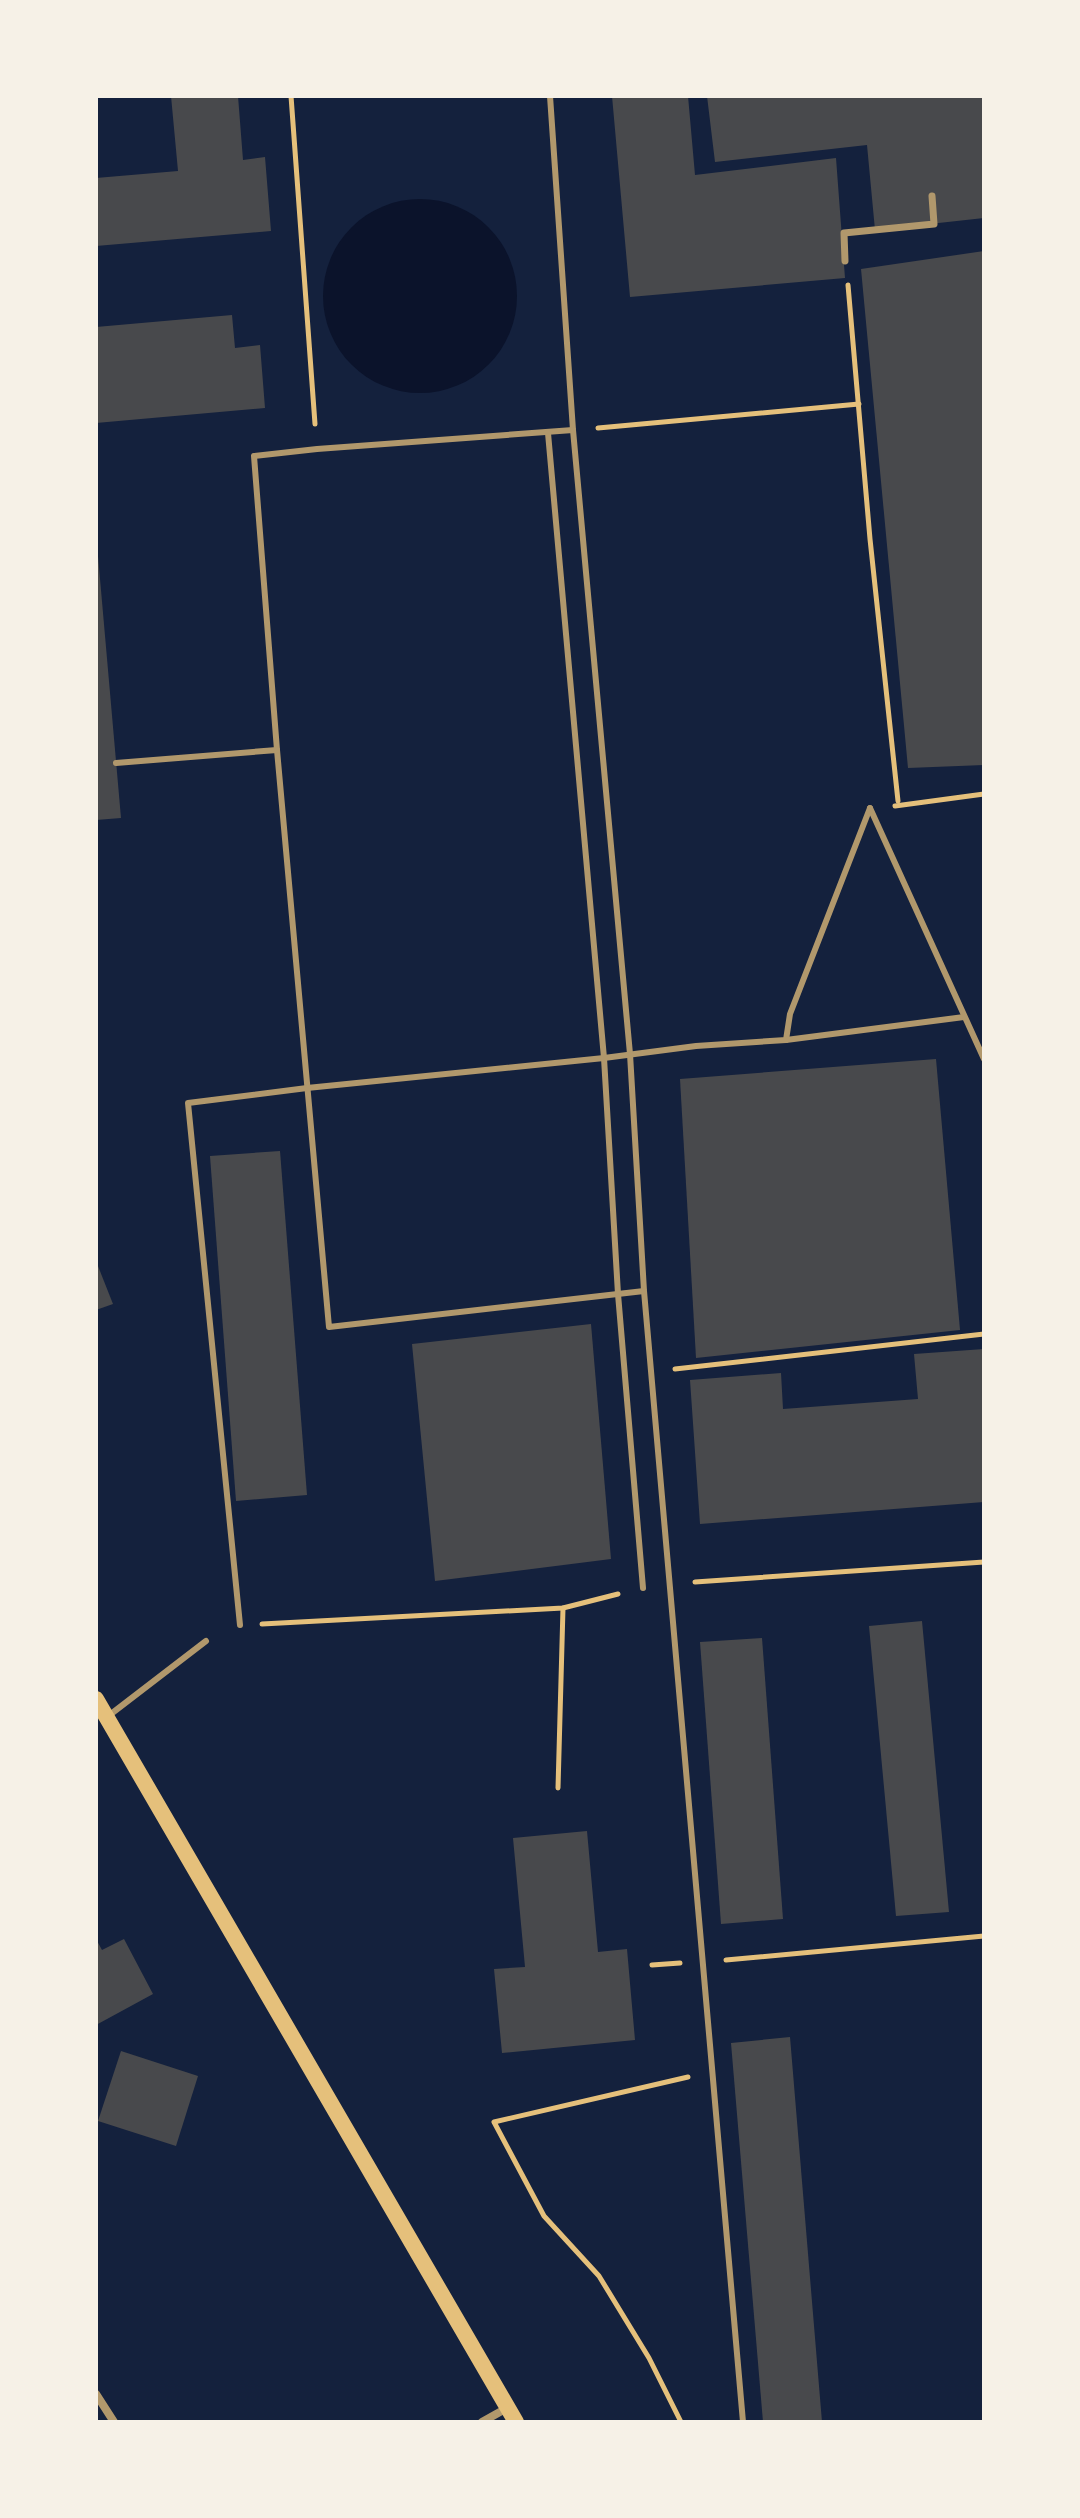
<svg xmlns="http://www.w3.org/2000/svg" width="1080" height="2518" font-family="Inter,sans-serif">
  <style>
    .water { fill: #0b132b }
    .building { fill: #48494c }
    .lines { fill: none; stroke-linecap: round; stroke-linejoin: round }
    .path { stroke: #e5c07b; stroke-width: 5 }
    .service { stroke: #b1986c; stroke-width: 6 }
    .pedestrian { stroke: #b1986c; stroke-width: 7 }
    .minor { stroke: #b1986c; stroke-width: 8 }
    .secondary { stroke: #e5c07b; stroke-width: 16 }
  </style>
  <rect width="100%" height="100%" fill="#14213d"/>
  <circle class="water" cx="420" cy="296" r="97"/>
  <g class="building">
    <polygon points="171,96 238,96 243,160 265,157 271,231 96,246 96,178 178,171"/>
    <polygon points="612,96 688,96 695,175 836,158 845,278 630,297"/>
    <polygon points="707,96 984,96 984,218 875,230 867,145 715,162"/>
    <polygon points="984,251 984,765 908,768 861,269"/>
    <polygon points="232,315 235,348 260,345 265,408 96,423 96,327"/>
    <polygon points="98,556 121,818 96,820 96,557"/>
    <polygon points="936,1059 960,1330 696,1358 680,1079"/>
    <polygon points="280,1151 307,1495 236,1501 210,1156"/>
    <polygon points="96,1261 113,1304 96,1310"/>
    <polygon points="591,1324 611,1559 435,1581 412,1344"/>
    <polygon points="984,1349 984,1502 700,1524 690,1380 781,1373 783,1409 918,1399 914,1354"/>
    <polygon points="922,1621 949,1912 896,1916 869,1626"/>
    <polygon points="762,1638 783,1919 721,1924 700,1642"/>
    <polygon points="587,1831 598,1952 627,1949 635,2040 502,2053 494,1969 525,1967 513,1838"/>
    <polygon points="96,1939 102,1950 124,1939 153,1994 96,2025"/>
    <polygon points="790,2037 822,2422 763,2422 731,2043"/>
    <polygon points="121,2051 198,2076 176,2146 98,2121"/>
  </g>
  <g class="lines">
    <g class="path">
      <polyline points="291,96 315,424"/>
      <polyline points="848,285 870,539 898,801"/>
      <polyline points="598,428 859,404"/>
      <polyline points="895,806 984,794"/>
      <polyline points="675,1369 984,1334"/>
      <polyline points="695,1582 984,1562"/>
      <polyline points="262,1624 563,1608 618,1594"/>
      <polyline points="558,1788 563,1608"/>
      <polyline points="726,1960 984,1936"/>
      <polyline points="652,1965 680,1963"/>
      <polyline points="681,2422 649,2358 599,2276 544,2216 494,2122 688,2077"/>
    </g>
    <g class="service">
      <polyline points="550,96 573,430 630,1054 644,1291 743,2422"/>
      <polyline points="573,430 317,449 254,456 277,750 329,1327 644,1291"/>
      <polyline points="548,433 604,1058 618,1294 643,1588"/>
      <polyline points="116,763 277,750"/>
      <polyline points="870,808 984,1059"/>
      <polyline points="786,1040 790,1014 870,808"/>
      <polyline points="240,1625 188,1103 307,1088 604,1058 696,1046 786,1040 964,1017"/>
      <polyline points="107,1717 206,1641"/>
    </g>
    <polyline class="pedestrian" points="845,261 844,233 934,224 932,196"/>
    <g class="minor">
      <polyline points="96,2394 114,2422"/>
      <polyline points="482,2422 507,2408"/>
    </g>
    <polyline class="secondary" points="96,1699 516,2422"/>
  </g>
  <rect width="1080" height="2518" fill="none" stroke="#f6f1e7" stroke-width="196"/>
</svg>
